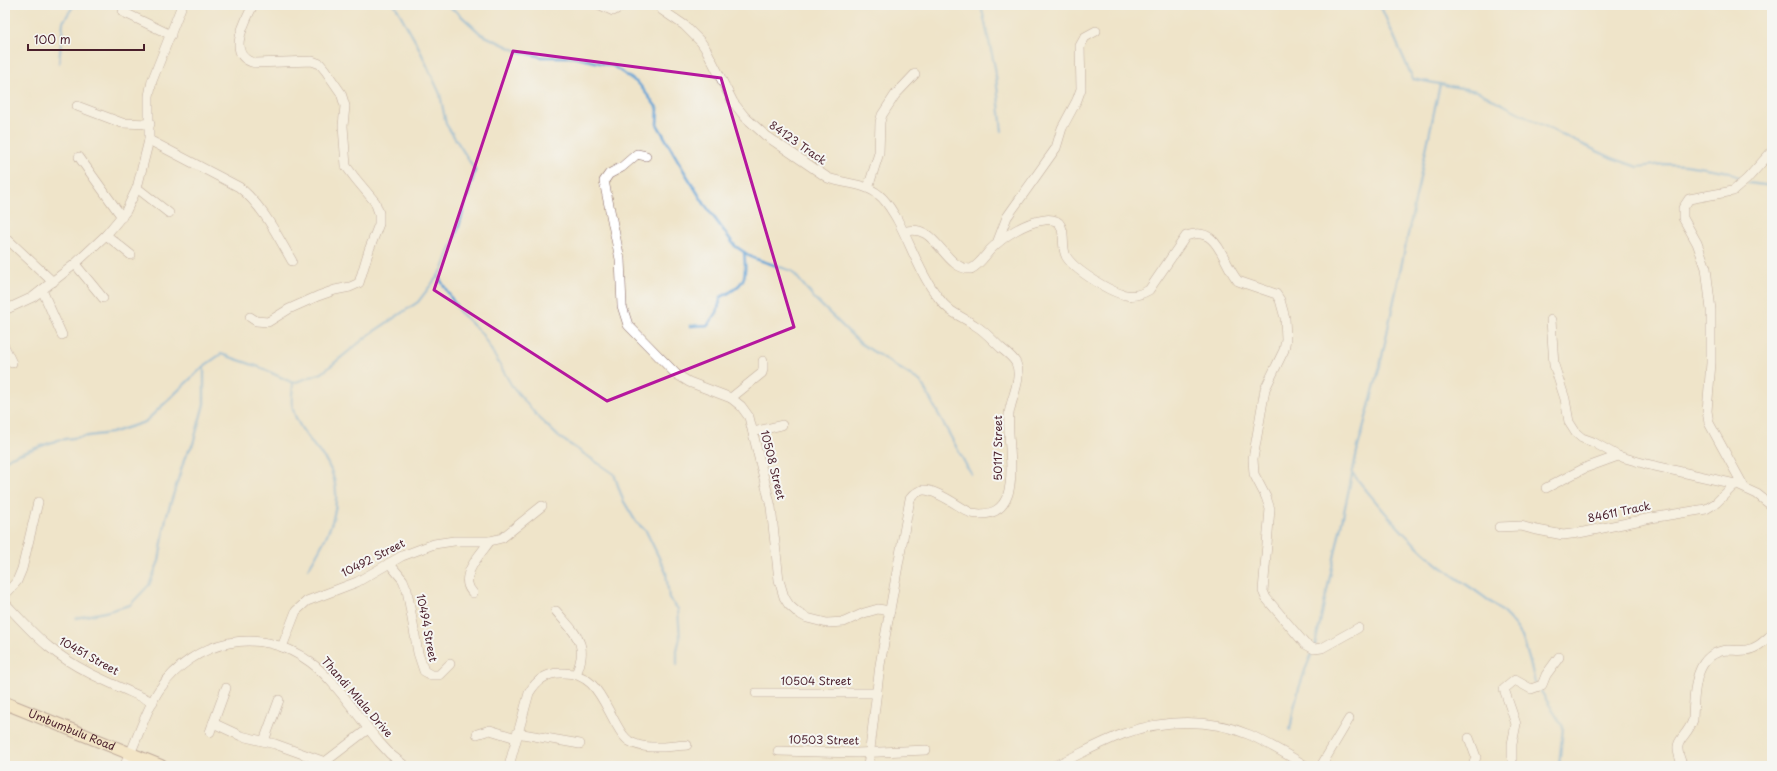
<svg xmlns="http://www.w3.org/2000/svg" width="1777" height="771" font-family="'Playpen Sans',sans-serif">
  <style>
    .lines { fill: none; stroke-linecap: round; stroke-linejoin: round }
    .stream { stroke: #64a3d6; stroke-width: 2.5 }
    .minor-casing { stroke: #846462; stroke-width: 10 }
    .tertiary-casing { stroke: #846462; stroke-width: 12 }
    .secondary-casing { stroke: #846462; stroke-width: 14 }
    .minor { stroke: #fff; stroke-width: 9 }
    .tertiary { stroke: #fff; stroke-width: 11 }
    .secondary { stroke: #f9e7c3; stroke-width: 12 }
    .marked { fill: none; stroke: #b5179e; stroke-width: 3; stroke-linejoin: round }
    .labels { text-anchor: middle; stroke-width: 4; stroke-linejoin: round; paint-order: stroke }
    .street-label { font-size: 11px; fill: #4a1f2b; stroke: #f6f6f2 }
  </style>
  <rect width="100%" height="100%" fill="#f6f6f2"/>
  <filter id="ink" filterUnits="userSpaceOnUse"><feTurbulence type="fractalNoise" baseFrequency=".025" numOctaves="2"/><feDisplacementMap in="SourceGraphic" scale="8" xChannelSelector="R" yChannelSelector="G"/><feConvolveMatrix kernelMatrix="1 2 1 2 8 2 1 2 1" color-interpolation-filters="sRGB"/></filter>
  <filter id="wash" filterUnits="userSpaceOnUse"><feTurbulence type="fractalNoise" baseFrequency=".012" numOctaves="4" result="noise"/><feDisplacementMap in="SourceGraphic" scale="16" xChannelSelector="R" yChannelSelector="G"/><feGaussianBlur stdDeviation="0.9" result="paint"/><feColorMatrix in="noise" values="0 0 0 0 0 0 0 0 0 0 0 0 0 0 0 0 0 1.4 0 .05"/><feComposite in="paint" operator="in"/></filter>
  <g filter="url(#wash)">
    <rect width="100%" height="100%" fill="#efe4c9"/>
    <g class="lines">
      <g class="stream">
        <polyline points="446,5 457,12 481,34 515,50 542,57 573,57 613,66 639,84 658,109 657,124 684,171 705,205 735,246 753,258 792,271 815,299 860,343 921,382 971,474"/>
        <polyline points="981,5 995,68 1002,131"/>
        <polyline points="1380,5 1413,79 1477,91 1562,135 1612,158 1638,167 1664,164 1686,165 1730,172 1742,180"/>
        <polyline points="59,63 63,22 74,5"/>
        <polyline points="1748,183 1772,186"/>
        <polyline points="438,276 459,311 482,334 512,386 538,417 559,437 614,474 623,500 636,522 646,531 666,572 669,598 678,609 680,638 677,650 677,665"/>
        <path d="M690,326L708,325L717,312L721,297C746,285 747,278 744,252"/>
        <path d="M293,383C293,389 291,398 292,404C294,420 305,434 315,447C319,452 325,458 328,464C348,502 328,537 308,569"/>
        <polyline points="5,461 11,457 58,440 111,433 145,422 204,366 221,354 259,367 293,383 322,373 370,334 418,302 443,269 459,226 475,170 446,124 440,94 418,46 395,5"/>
        <path d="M1353,474C1379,506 1402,534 1434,561C1462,585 1500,601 1520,633C1526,643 1532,672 1536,685"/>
        <polyline points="76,618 105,612 130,605 149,585 159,561 166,518 185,457 193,444 204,404 204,366"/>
        <polyline points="1315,646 1358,447 1380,366 1440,84"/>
        <polyline points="1539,688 1563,727 1559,766"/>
        <path d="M1290,730C1294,702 1301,677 1313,651"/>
      </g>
    </g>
  </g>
  <g filter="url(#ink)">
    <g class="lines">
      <g class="minor-casing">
        <g id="minor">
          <polyline points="600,5 613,11 624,5"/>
          <path d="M659,5L662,10L684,25L701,42L707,51L733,102L745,117L765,135L828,178C844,184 865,183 879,195C887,201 892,211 897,219C911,245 920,274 938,297C950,314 960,315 976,326C985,331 993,341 1001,348C1006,352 1013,357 1016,363C1023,378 1011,398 1009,414C1005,445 1030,523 971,513C959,507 936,489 923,490C917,491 913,495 910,499L880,665L868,766"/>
          <polyline points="123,12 171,35"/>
          <polyline points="77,106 122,123 150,124"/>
          <path d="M149,140L239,187C263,206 277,235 292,261"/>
          <polyline points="646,156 637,154 622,167 609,174 604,181 620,259 622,306 628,325 676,374 689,382 731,398 741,406 749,417 771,507 779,580 784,597 789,605 798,613 807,618 827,623 844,622 864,613 878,609 890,611"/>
          <polyline points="79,157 122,217"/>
          <polyline points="137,188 169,213"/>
          <polyline points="868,188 879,153 880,122 882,115 895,95 915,74"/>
          <path d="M904,232C936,220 943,270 971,269C979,265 984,257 990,250C1004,236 1025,222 1045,220C1049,219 1056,220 1059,223C1066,231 1061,246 1066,256C1073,269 1111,293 1126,295C1135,297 1142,294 1149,290L1186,236C1219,224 1222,263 1238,281L1276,294L1280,300L1285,318L1286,339L1284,350L1265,389L1253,459L1254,474L1266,497L1270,509L1263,591L1266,598L1305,644L1314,649L1322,648L1358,628"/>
          <polyline points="106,235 131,255"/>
          <polyline points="5,237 53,282"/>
          <polyline points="997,243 1007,217 1056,148 1062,128 1077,100 1081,89 1080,46 1085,37 1096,31"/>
          <polyline points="75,264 103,298"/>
          <polyline points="42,290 62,335"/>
          <polyline points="5,310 33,297 75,264 106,235 126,211 137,188 149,140 149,96 152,81 182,5"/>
          <path d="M250,317L256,321L268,322L289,309L318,296L335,290L350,287L359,283L369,250L379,224V213L375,202L355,178L346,166L343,126L345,106L341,93L325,70L320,64L312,61L255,63C225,56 245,22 253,5"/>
          <polyline points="1551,320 1554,365 1565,399 1569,422 1576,433 1582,438 1593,442 1618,456 1646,464 1735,484 1757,494 1772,506"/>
          <polyline points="5,348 12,363"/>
          <polyline points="731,398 762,373 763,369 763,361"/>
          <polyline points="753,432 782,425"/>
          <polyline points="1744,487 1709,423 1707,411 1711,363 1711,310 1706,268 1697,243 1683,218 1683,208 1689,199 1733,191 1747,179 1772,151"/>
          <polyline points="1546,488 1585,468 1618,456"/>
          <polyline points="1499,527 1521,526 1532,529 1563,535 1579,533 1651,518 1706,509 1716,503 1735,484"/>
          <polyline points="389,563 403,580 407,590 418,653 424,671 431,675 439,675 450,664"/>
          <path d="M473,593C457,577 480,555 490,541"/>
          <polyline points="5,595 17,581 22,569 38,502"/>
          <path d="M5,603C19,618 33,634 49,647C79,672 118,686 153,702"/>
          <path d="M556,611C575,634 590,643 576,674"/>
          <polyline points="282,647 296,611 307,601 357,582 402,556 434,544 454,541 490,541 502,538 542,506"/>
          <polyline points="756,693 876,693"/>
          <polyline points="213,723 241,736 275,744 325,762 328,766"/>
          <polyline points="210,732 226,688"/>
          <polyline points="517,733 580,744"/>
          <polyline points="477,734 490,730 516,738"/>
          <polyline points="1469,738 1476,757 1473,766"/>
          <polyline points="264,741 279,700"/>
          <polyline points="778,751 857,753 926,750"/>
          <path d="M130,754C139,734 147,708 159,690C194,640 259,624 310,662C335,680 359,718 379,742L390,754L405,766"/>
          <polyline points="325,762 368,729"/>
          <path d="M509,766L529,693C536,681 545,673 560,673C593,671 601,697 615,722C619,729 622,736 629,741C645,751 669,746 687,745"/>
          <path d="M1054,766C1077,756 1099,743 1123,734C1163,719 1210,718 1250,735C1270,744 1288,755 1306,766"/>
          <polyline points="1321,766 1349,719"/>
          <polyline points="1512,766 1512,744 1516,724 1504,689 1515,680 1531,689 1542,685 1546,675 1559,657"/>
          <path d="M1683,766C1670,737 1685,742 1693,720C1694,695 1693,652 1728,650C1734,650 1740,651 1746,650C1757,649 1764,641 1772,634"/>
        </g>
      </g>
      <g class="tertiary-casing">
        <polyline id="tertiary" points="126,766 130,754"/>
      </g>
      <g class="secondary-casing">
        <g id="secondary">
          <path id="s1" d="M5,703L161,766"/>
        </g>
      </g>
      <use href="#minor" class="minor"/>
      <use href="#tertiary" class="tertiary"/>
      <use href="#secondary" class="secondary"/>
    </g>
  </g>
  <path d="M0 0H1777V771H0ZM513,51L721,78L794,327L607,401L434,290Z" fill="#efe4c9" fill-opacity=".55" fill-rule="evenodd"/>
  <path class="marked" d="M513,51L721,78L794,327L607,401L434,290Z"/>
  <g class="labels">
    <g class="street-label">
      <text transform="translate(798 143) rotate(35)" y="4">84123 Track</text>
      <text transform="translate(998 448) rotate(-90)" y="4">50117 Street</text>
      <text transform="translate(773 465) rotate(76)" y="4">10508 Street</text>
      <text transform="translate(1619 512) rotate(-12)" y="4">84611 Track</text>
      <text transform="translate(373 558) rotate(-27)" y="4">10492 Street</text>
      <text transform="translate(427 628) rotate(79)" y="4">10494 Street</text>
      <text transform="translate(89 656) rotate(29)" y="4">10451 Street</text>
      <text x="816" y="685">10504 Street</text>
      <text transform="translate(357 697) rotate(49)" y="4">Thandi Mlala Drive</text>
      <text dy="4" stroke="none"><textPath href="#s1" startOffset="72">Umbumbulu Road</textPath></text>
      <text transform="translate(824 740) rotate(1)" y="4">10503 Street</text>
    </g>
  </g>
  <rect width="1777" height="771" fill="none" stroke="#f6f6f2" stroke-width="20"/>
  <path d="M28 44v6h116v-6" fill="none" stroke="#4a1f2b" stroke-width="2"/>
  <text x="34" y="44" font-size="12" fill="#4a1f2b" stroke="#f6f6f2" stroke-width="3" paint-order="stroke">100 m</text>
</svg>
